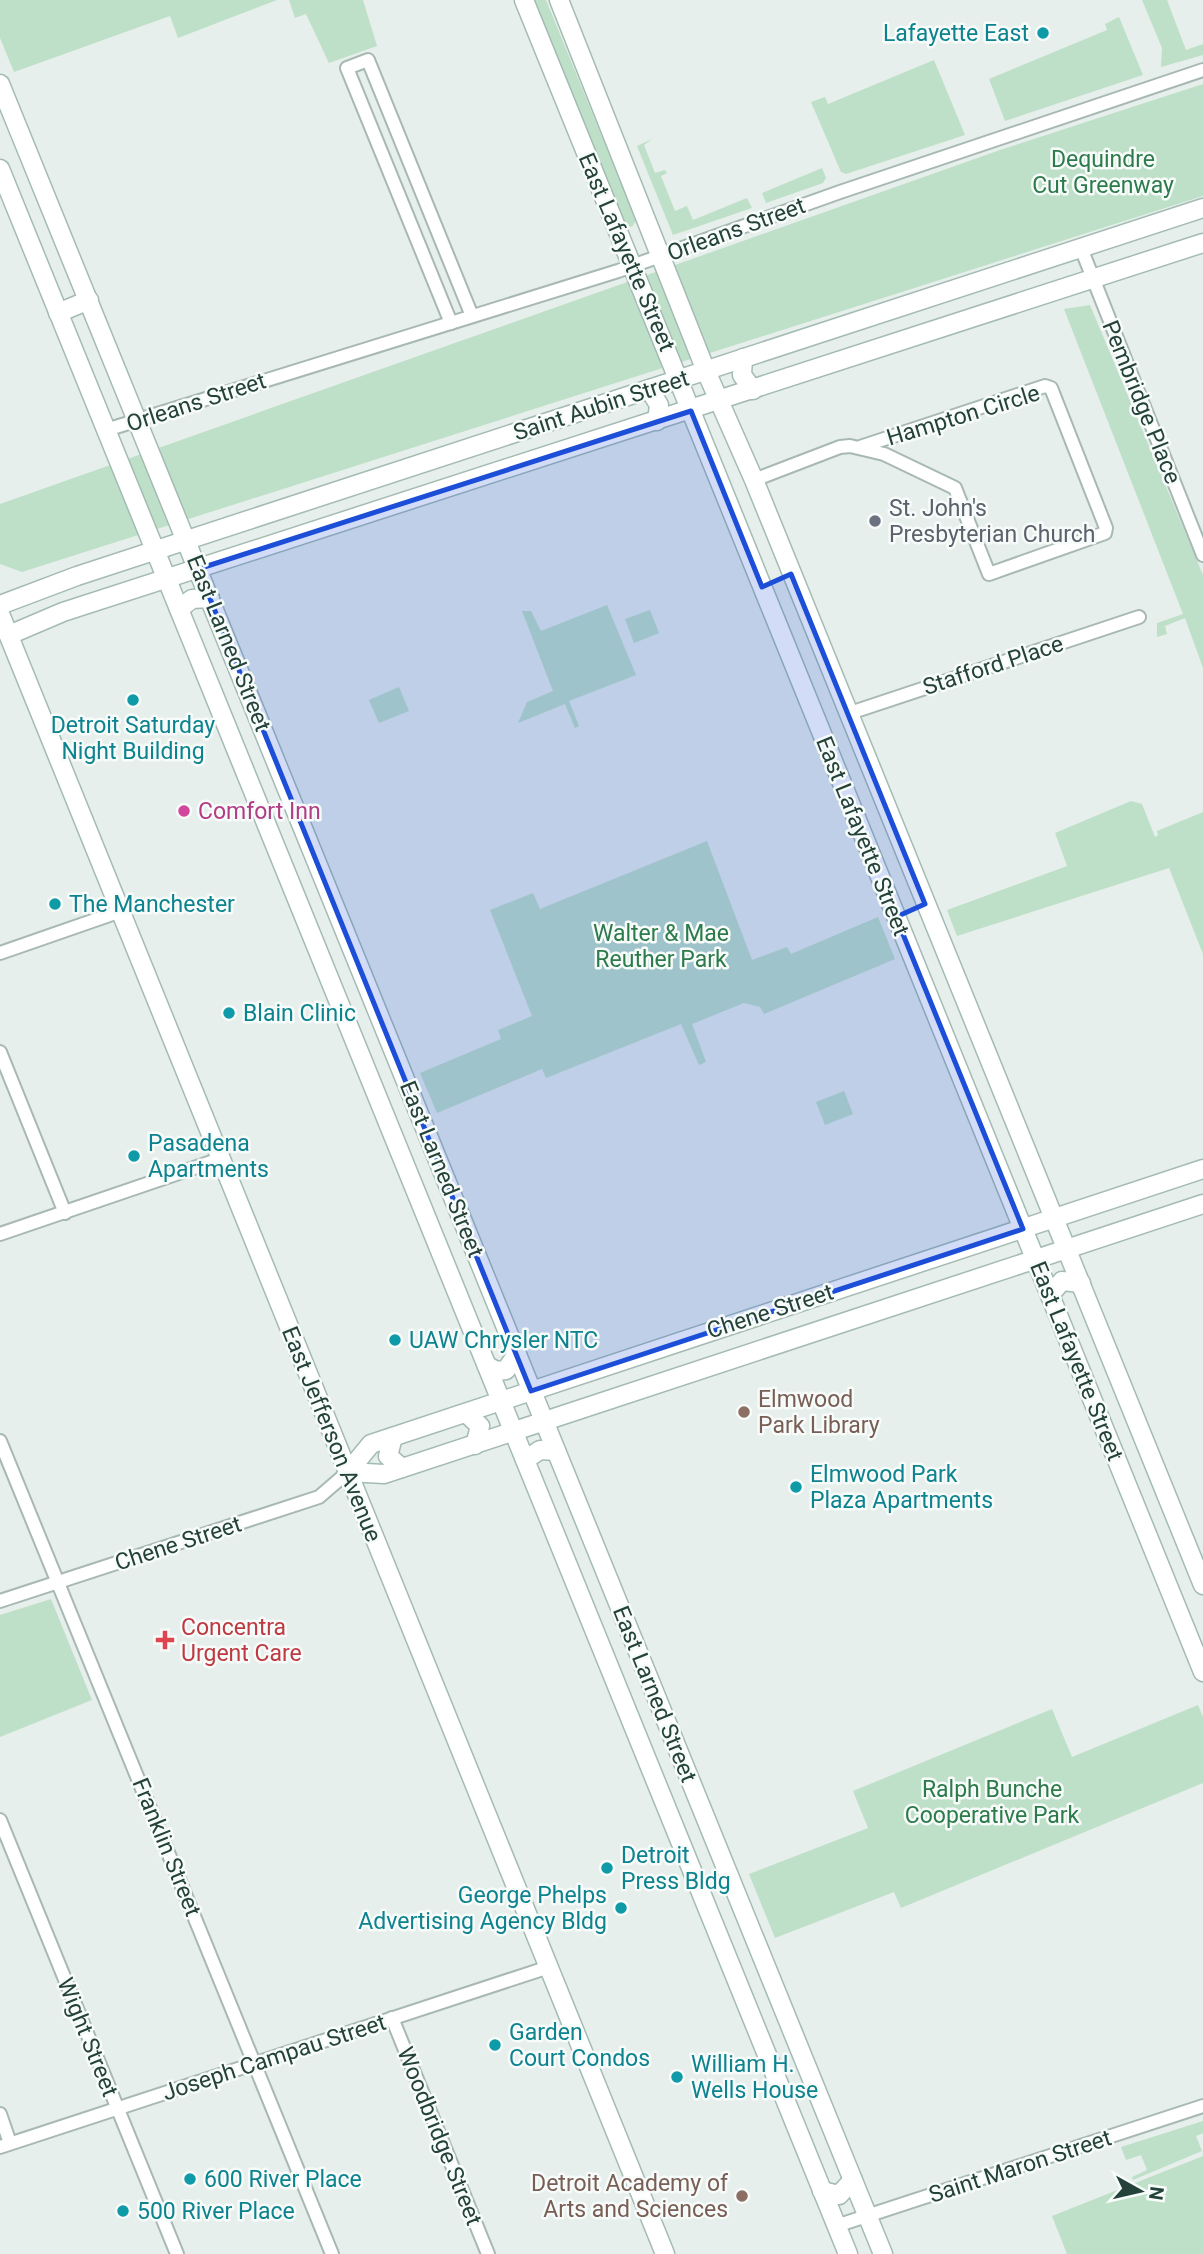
<svg xmlns="http://www.w3.org/2000/svg" width="1203" height="2254" font-family="Roboto,sans-serif">
  <style>
    .green { fill: #bfe0c8 }
    .lines { fill: none; stroke-linecap: round; stroke-linejoin: round }
    .street-casing { stroke: #a8b8b2; stroke-width: 16 }
    .secondary-casing { stroke: #a4bbb3; stroke-width: 21 }
    .street { stroke: #fff; stroke-width: 12 }
    .secondary { stroke: #fff; stroke-width: 18 }
    .marked { fill: #1d4ed8; fill-opacity: 0.2; stroke: #1d4ed8; stroke-width: 5; stroke-linejoin: round }
    .culture-dot { fill: #0f9aa8; stroke: #f7fbf9; stroke-width: 2.5 }
    .worship-dot { fill: #6b7280; stroke: #f7fbf9; stroke-width: 2.5 }
    .hotel-dot { fill: #d1479c; stroke: #f7fbf9; stroke-width: 2.5 }
    .education-dot { fill: #8d6e63; stroke: #f7fbf9; stroke-width: 2.5 }
    .health-dot { fill: #e0444e; stroke: #f7fbf9; stroke-width: 2.5 }
    .labels { text-anchor: middle; stroke-width: 5; stroke-linejoin: round; paint-order: stroke }
    .culture-label { font-size: 23px; fill: #0d838f; stroke: #f7fbf9; text-anchor: start }
    .park-label { font-size: 23px; fill: #2d7a4b; stroke: #f7fbf9 }
    .street-label { font-size: 23px; fill: #24423a; stroke: #f7fbf9 }
    .worship-label { font-size: 23px; fill: #5b616d; stroke: #f7fbf9; text-anchor: start }
    .hotel-label { font-size: 23px; fill: #b23c85; stroke: #f7fbf9; text-anchor: start }
    .education-label { font-size: 23px; fill: #785e54; stroke: #f7fbf9; text-anchor: start }
    .health-label { font-size: 23px; fill: #be3a42; stroke: #f7fbf9; text-anchor: start }
  </style>
  <rect width="100%" height="100%" fill="#e6efeb"/>
  <g class="green">
    <polygon points="0,0 277,0 178,38 170,16 14,72 0,38"/>
    <polygon points="289,0 363,0 377,46 329,63 306,14 295,18"/>
    <polygon points="534,0 546,0 636,220 632,227 625,225"/>
    <polygon points="1142,0 1167,0 1186,50 1203,44 1203,55 1161,67 1162,48"/>
    <polygon points="1119,17 1143,75 1005,121 989,79 1107,30 1105,24"/>
    <polygon points="934,60 965,135 846,174 841,172 811,102 825,97 828,104"/>
    <polygon points="1203,84 1203,196 22,572 0,564 0,504 1000,150"/>
    <polygon points="652,139 644,145 655,173 665,170 667,173 661,176 675,211 687,206 693,220 747,198 752,208 673,235 637,146"/>
    <polygon points="822,168 826,178 823,183 766,203 762,193"/>
    <polygon points="1090,305 1203,575 1203,668 1185,618 1165,626 1167,634 1157,637 1157,623 1183,614 1064,309"/>
    <polygon points="607,605 636,675 569,701 579,726 575,728 565,704 518,723 527,702 553,691 522,611 531,611 541,631"/>
    <polygon points="650,610 659,633 634,643 625,619"/>
    <polygon points="399,687 409,711 379,723 369,700"/>
    <polygon points="1131,801 1142,804 1155,837 1158,835 1157,831 1203,812 1203,954 1169,868 957,936 947,910 1067,866 1055,833"/>
    <polygon points="707,841 752,960 787,947 791,954 878,917 895,959 764,1014 760,1007 744,1003 692,1024 706,1062 699,1065 681,1024 546,1078 542,1069 437,1113 420,1073 501,1039 498,1030 532,1016 490,910 533,893 540,909"/>
    <polygon points="844,1091 853,1114 825,1125 816,1102"/>
    <polygon points="51,1599 92,1700 0,1737 0,1615"/>
    <polygon points="1198,1705 1203,1717 1203,1783 901,1908 894,1892 775,1938 749,1874 868,1828 853,1791 1052,1709 1072,1757"/>
    <polygon points="1203,2121 1203,2133 1196,2136 1202,2151 1133,2180 1132,2177 1147,2170 1141,2155 1126,2160 1121,2147"/>
    <polygon points="1203,2156 1203,2254 1067,2254 1052,2216"/>
  </g>
  <g class="lines">
    <g class="street-casing">
      <g id="street">
        <polyline points="1081,248 1203,555"/>
        <polyline points="451,323 347,68 368,60 472,316"/>
        <polyline points="106,430 618,271 840,192 1203,70"/>
        <polyline points="754,480 840,447 850,446 884,454 955,488 989,574 1105,533 1106,528 1051,388 1045,386 860,447"/>
        <polyline points="847,714 1139,617"/>
        <polyline points="0,953 121,911"/>
        <polyline points="0,1052 65,1213"/>
        <polyline points="0,1234 220,1159"/>
        <polyline points="0,1441 332,2254"/>
        <polyline points="0,1601 319,1497 348,1472"/>
        <polyline points="0,1820 177,2254"/>
        <polyline points="392,2018 488,2254"/>
        <polyline points="0,2114 10,2143"/>
        <polyline points="0,2147 549,1967"/>
        <polyline points="836,2226 1203,2106"/>
      </g>
    </g>
    <g class="secondary-casing">
      <g id="secondary">
        <polyline points="524,0 1203,1672"/>
        <polyline points="559,0 706,371 754,480 1203,1585"/>
        <polyline points="0,84 883,2254"/>
        <polyline points="0,169 848,2254"/>
        <polyline points="58,313 89,300"/>
        <polyline points="743,358 742,375 753,390"/>
        <polyline points="649,389 659,405 657,421"/>
        <polyline points="0,605 77,576 1203,208"/>
        <polyline points="179,609 192,599 210,598"/>
        <polyline points="0,614 665,2254"/>
        <polyline points="9,635 63,612 1203,243"/>
        <polyline points="1050,1295 1062,1281 1081,1283"/>
        <polyline points="487,1366 497,1371 506,1370 517,1354"/>
        <polyline points="466,1413 480,1426 475,1445"/>
        <polyline points="393,1437 388,1456 402,1468"/>
        <polyline points="525,1460 540,1450 556,1451"/>
        <polyline points="348,1472 371,1444 1203,1169"/>
        <polyline points="348,1472 384,1474 1203,1204"/>
        <polyline points="822,2191 839,2195 853,2180"/>
      </g>
    </g>
    <use href="#street" class="street"/>
    <use href="#secondary" class="secondary"/>
  </g>
  <path class="marked" d="M691,411L762,587L791,574L925,904L896,917L1023,1229L531,1391L198,569Z"/>
  <g class="culture-dot">
    <circle cx="1043" cy="33" r="7"/>
    <circle cx="133" cy="700" r="7"/>
    <circle cx="55" cy="904" r="7"/>
    <circle cx="229" cy="1013" r="7"/>
    <circle cx="134" cy="1156" r="7"/>
    <circle cx="395" cy="1340" r="7"/>
    <circle cx="796" cy="1487" r="7"/>
    <circle cx="607" cy="1868" r="7"/>
    <circle cx="621" cy="1908" r="7"/>
    <circle cx="495" cy="2045" r="7"/>
    <circle cx="677" cy="2077" r="7"/>
    <circle cx="190" cy="2179" r="7"/>
    <circle cx="123" cy="2211" r="7"/>
  </g>
  <circle class="worship-dot" cx="875" cy="521" r="7"/>
  <circle class="hotel-dot" cx="184" cy="811" r="7"/>
  <g class="education-dot">
    <circle cx="744" cy="1412" r="7"/>
    <circle cx="742" cy="2196" r="7"/>
  </g>
  <path class="health-dot" d="M161.5 1629.5h7v7h7v7h-7v7h-7v-7h-7v-7h7z"/>
  <g class="labels">
    <g class="culture-label">
      <text x="1029" y="41" text-anchor="end">Lafayette East</text>
      <text x="133" y="733" text-anchor="middle">Detroit Saturday<tspan x="133" dy="26">Night Building</tspan></text>
      <text x="69" y="912">The Manchester</text>
      <text x="243" y="1021">Blain Clinic</text>
      <text x="148" y="1151">Pasadena<tspan x="148" dy="26">Apartments</tspan></text>
      <text x="409" y="1348">UAW Chrysler NTC</text>
      <text x="810" y="1482">Elmwood Park<tspan x="810" dy="26">Plaza Apartments</tspan></text>
      <text x="621" y="1863">Detroit<tspan x="621" dy="26">Press Bldg</tspan></text>
      <text x="607" y="1903" text-anchor="end">George Phelps<tspan x="607" dy="26">Advertising Agency Bldg</tspan></text>
      <text x="509" y="2040">Garden<tspan x="509" dy="26">Court Condos</tspan></text>
      <text x="691" y="2072">William H.<tspan x="691" dy="26">Wells House</tspan></text>
      <text x="204" y="2187">600 River Place</text>
      <text x="137" y="2219">500 River Place</text>
    </g>
    <g class="park-label">
      <text x="1103" y="167">Dequindre<tspan x="1103" dy="26">Cut Greenway</tspan></text>
      <text x="661" y="941">Walter &amp; Mae<tspan x="661" dy="26">Reuther Park</tspan></text>
      <text x="992" y="1797">Ralph Bunche<tspan x="992" dy="26">Cooperative Park</tspan></text>
    </g>
    <g class="street-label">
      <text transform="translate(736 229) rotate(-20)" y="8">Orleans Street</text>
      <text transform="translate(627 252) rotate(67)" y="8">East Lafayette Street</text>
      <text transform="translate(196 402) rotate(-18)" y="8">Orleans Street</text>
      <text transform="translate(1142 402) rotate(68)" y="8">Pembridge Place</text>
      <text transform="translate(601 405) rotate(-18)" y="8">Saint Aubin Street</text>
      <text transform="translate(963 415) rotate(-17)" y="8">Hampton Circle</text>
      <text transform="translate(229 643) rotate(68)" y="8">East Larned Street</text>
      <text transform="translate(993 665) rotate(-18)" y="8">Stafford Place</text>
      <text transform="translate(863 836) rotate(68)" y="8">East Lafayette Street</text>
      <text transform="translate(442 1169) rotate(68)" y="8">East Larned Street</text>
      <text transform="translate(770 1311) rotate(-18)" y="8">Chene Street</text>
      <text transform="translate(1077 1361) rotate(68)" y="8">East Lafayette Street</text>
      <text transform="translate(332 1434) rotate(68)" y="8">East Jefferson Avenue</text>
      <text transform="translate(178 1543) rotate(-18)" y="8">Chene Street</text>
      <text transform="translate(655 1694) rotate(68)" y="8">East Larned Street</text>
      <text transform="translate(167 1847) rotate(68)" y="8">Franklin Street</text>
      <text transform="translate(88 2037) rotate(68)" y="8">Wight Street</text>
      <text transform="translate(274 2057) rotate(-18)" y="8">Joseph Campau Street</text>
      <text transform="translate(440 2136) rotate(68)" y="8">Woodbridge Street</text>
      <text transform="translate(1020 2166) rotate(-18)" y="8">Saint Maron Street</text>
    </g>
    <g class="worship-label">
      <text x="889" y="516">St. John's<tspan x="889" dy="26">Presbyterian Church</tspan></text>
    </g>
    <g class="hotel-label">
      <text x="198" y="819">Comfort Inn</text>
    </g>
    <g class="education-label">
      <text x="758" y="1407">Elmwood<tspan x="758" dy="26">Park Library</tspan></text>
      <text x="728" y="2191" text-anchor="end">Detroit Academy of<tspan x="728" dy="26">Arts and Sciences</tspan></text>
    </g>
    <g class="health-label">
      <text x="181" y="1635">Concentra<tspan x="181" dy="26">Urgent Care</tspan></text>
    </g>
  </g>
  <g transform="translate(1140 2191) rotate(98)" stroke="#f7fbf9" stroke-width="5" paint-order="stroke">
  <path d="M0-5L12 26L0 18L-12 26Z" fill="#24423a"/>
  <text y="-10" font-size="19" font-weight="bold" text-anchor="middle" fill="#24423a">N</text>
  </g>
</svg>
